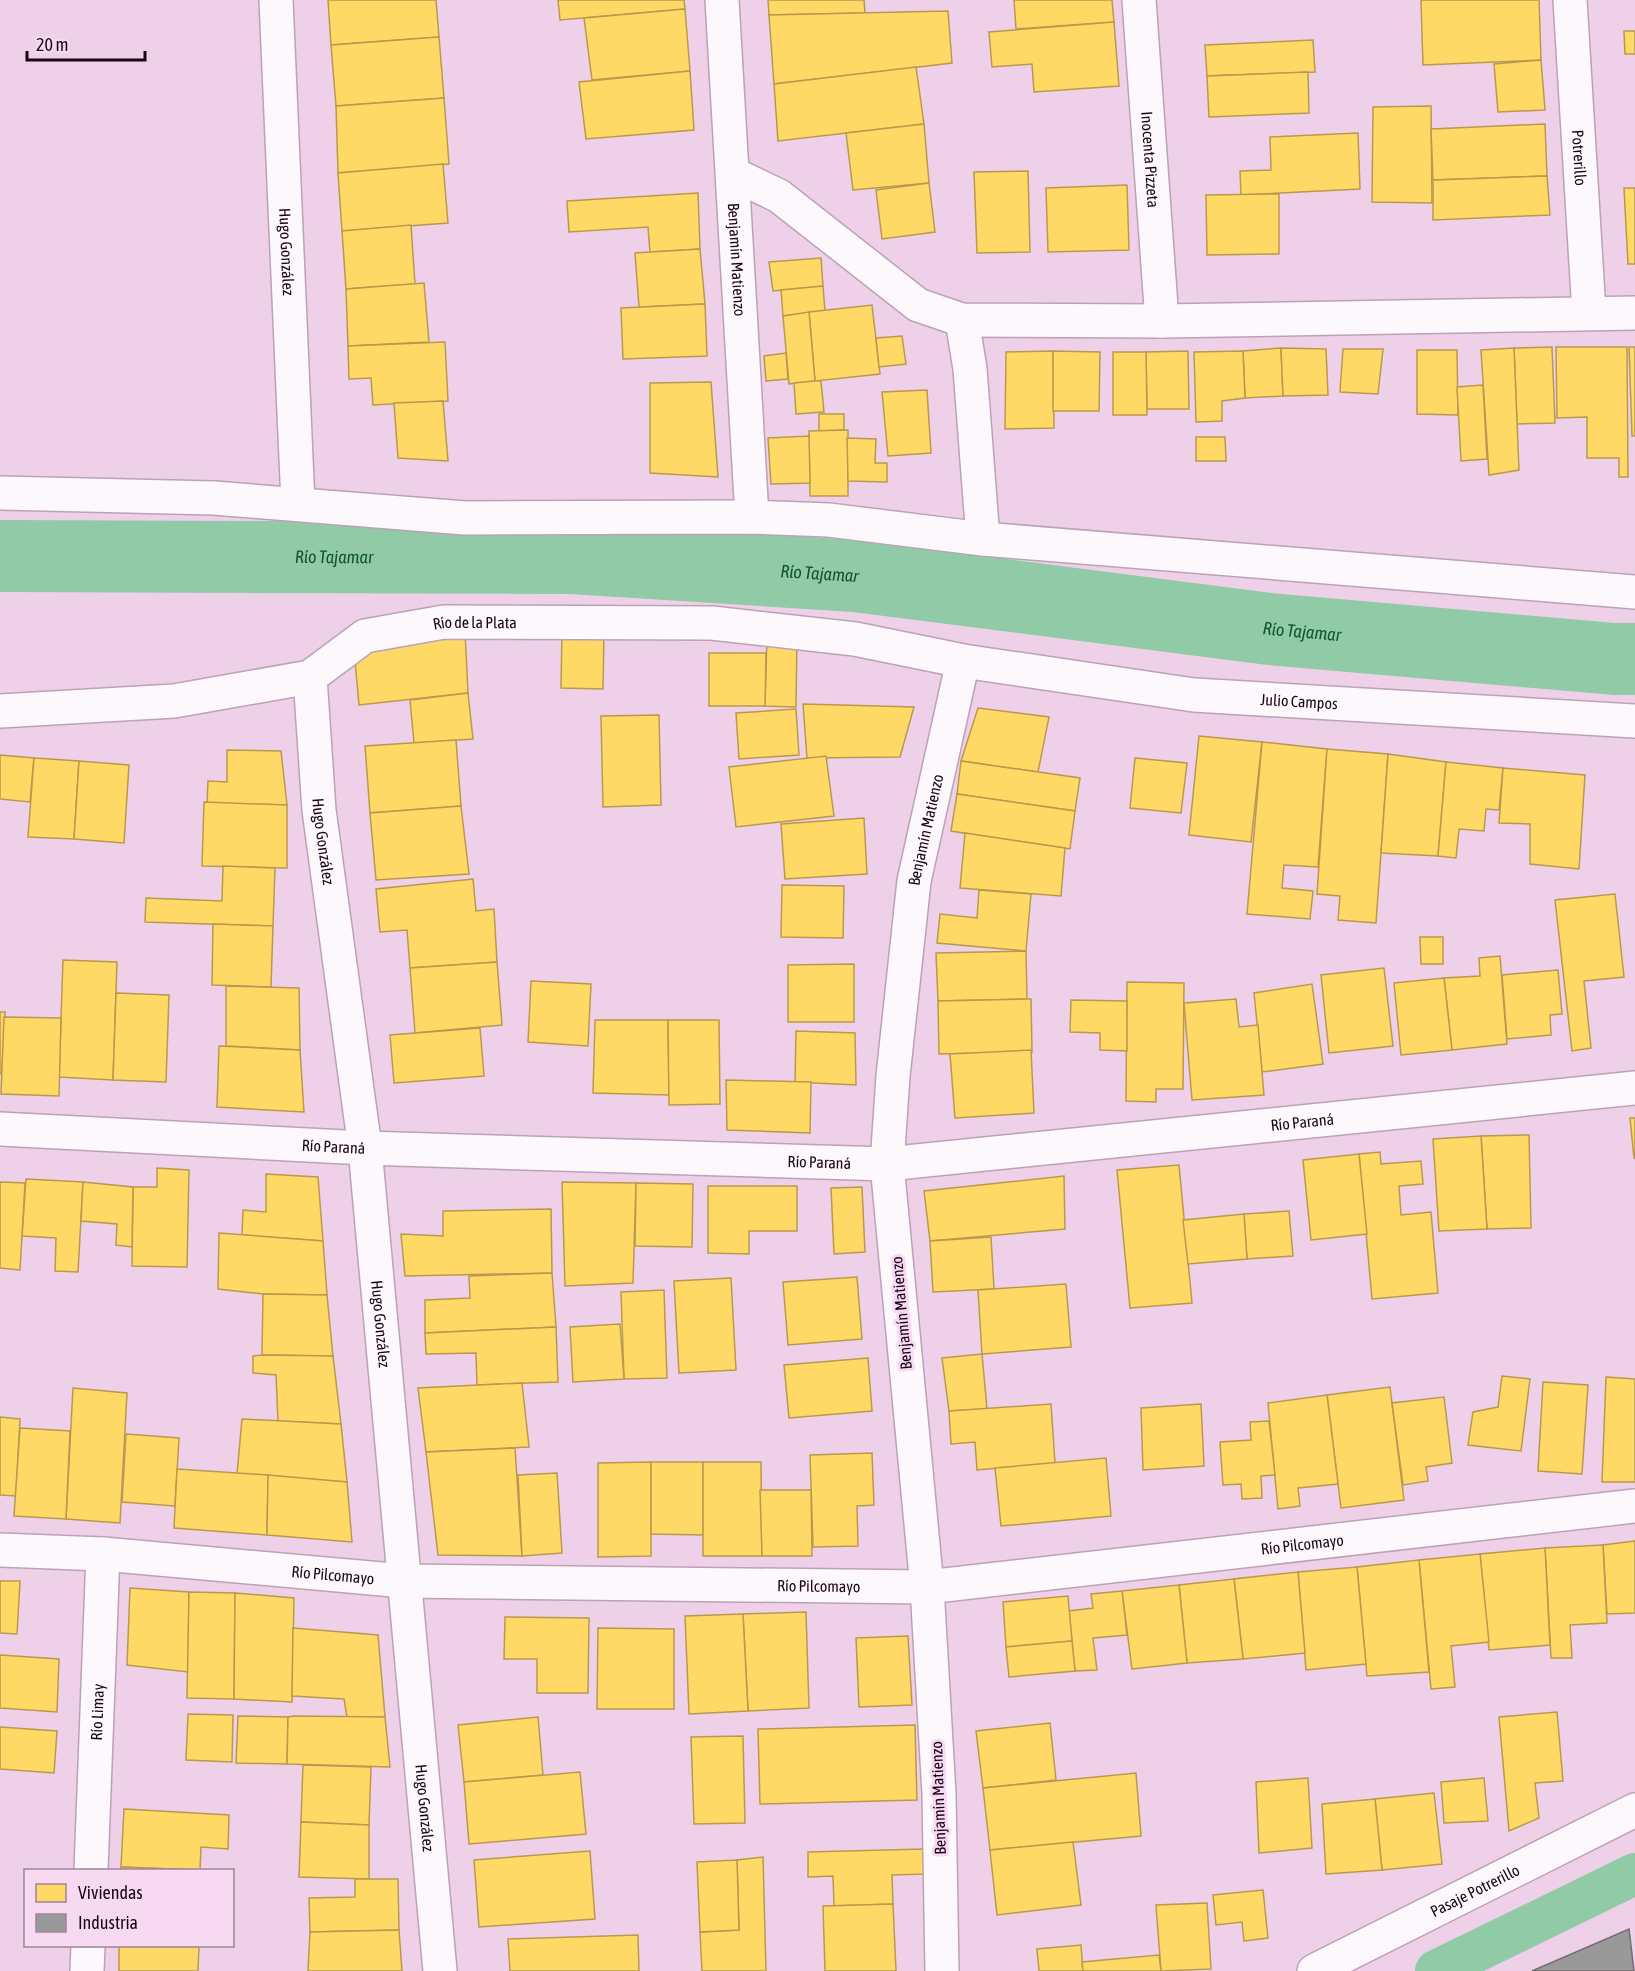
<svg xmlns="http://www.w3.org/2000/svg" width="1635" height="1971" font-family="'Asap Condensed',sans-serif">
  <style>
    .homes { fill: #ffd966; stroke: #ba994e; stroke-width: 1.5 }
    .industry { fill: #999; stroke: #736c72; stroke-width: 1.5 }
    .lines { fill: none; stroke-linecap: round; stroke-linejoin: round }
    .canal { stroke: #91caa6; stroke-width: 42 }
    .river { stroke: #91caa6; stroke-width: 72 }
    .minor-casing { stroke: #bba2b6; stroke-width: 36 }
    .minor { stroke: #fcf8fc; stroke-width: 33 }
    .labels { text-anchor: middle; stroke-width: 6; stroke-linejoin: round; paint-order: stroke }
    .street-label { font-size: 16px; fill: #1a0417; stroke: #f7daf1 }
    .water-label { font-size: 18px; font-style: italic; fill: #0f562e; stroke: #f7daf1 }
  </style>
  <rect width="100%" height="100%" fill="#eed0e8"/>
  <g class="homes">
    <polygon points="328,0 436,0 439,37 331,45"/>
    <polygon points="558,0 684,0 685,9 560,20"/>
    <polygon points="768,0 864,0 865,13 769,15"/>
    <polygon points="1014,0 1112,0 1114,22 1016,29"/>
    <polygon points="1421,0 1539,0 1541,60 1423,65"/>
    <polygon points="685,9 690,71 592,80 584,18"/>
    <polygon points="948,11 952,63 774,84 769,15"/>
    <polygon points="1114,22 1119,86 1034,92 1032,64 992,67 989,32"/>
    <polygon points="1624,31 1635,31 1635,54 1625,54"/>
    <polygon points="439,37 444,98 336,106 331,45"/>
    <polygon points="1313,40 1315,72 1207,76 1205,45"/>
    <polygon points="1541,60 1545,110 1498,112 1494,64"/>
    <polygon points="916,67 924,124 778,141 774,84"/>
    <polygon points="690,71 694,130 586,139 579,82"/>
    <polygon points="1308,72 1309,113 1209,117 1207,76"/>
    <polygon points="444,98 449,164 338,173 336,106"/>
    <polygon points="1431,106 1432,203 1372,202 1373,107"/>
    <polygon points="924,124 929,183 853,190 846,133"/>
    <polygon points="1545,124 1547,176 1433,180 1431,129"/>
    <polygon points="1358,133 1360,189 1241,195 1240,171 1271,170 1270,137"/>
    <polygon points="443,164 448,223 342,231 338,173"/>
    <polygon points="1028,171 1030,252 977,253 974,172"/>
    <polygon points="1547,176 1550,215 1433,220 1433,180"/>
    <polygon points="929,183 935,232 882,239 876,190"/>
    <polygon points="1127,185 1129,250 1048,252 1046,188"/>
    <polygon points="1624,188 1635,188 1635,264 1628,264"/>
    <polygon points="698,193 700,249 650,252 648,227 569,232 567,201"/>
    <polygon points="1279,194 1279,254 1207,255 1206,195"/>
    <polygon points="411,225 415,284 346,289 342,231"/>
    <polygon points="700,249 705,304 639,307 635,253"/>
    <polygon points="821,258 823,286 773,291 769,262"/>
    <polygon points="424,283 429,342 348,346 346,289"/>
    <polygon points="823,286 825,311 783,316 781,290"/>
    <polygon points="705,304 707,356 623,359 621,308"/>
    <polygon points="872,305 880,374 815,381 809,312"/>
    <polygon points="809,312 815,381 789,384 783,316"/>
    <polygon points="902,336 906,364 879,367 876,338"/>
    <polygon points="445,342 448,401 373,405 371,378 349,379 348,346"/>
    <polygon points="1552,347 1555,423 1517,424 1514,348"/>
    <polygon points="1556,347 1627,347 1628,477 1619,477 1619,458 1587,458 1587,417 1557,418"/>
    <polygon points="1629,347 1635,347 1635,436 1632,436"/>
    <polygon points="1281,348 1283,396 1245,398 1243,351"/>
    <polygon points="1281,348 1326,349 1328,395 1283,396"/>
    <polygon points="1514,348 1519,470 1489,475 1481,350"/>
    <polygon points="1343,349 1383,349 1378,394 1340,392"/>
    <polygon points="1417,350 1457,350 1458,415 1417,414"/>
    <polygon points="1053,351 1054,428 1005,429 1006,352"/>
    <polygon points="1053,351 1100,352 1099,411 1053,411"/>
    <polygon points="1188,351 1189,409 1147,409 1146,352"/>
    <polygon points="1243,351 1245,398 1222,401 1222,421 1196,422 1194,352"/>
    <polygon points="1113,352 1146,352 1147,415 1113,415"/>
    <polygon points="786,353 788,379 766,381 764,356"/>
    <polygon points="815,381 821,381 824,412 796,414 794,383"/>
    <polygon points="711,382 718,477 650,473 650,383"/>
    <polygon points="1483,385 1487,459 1461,461 1457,387"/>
    <polygon points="927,390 931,453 888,456 882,392"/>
    <polygon points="443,401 448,461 398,458 394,403"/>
    <polygon points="819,414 844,414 844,430 819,431"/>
    <polygon points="848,430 848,496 810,496 809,431"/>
    <polygon points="809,436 810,483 771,484 768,438"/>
    <polygon points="1196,437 1225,437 1226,461 1196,461"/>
    <polygon points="847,438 876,439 875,463 887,463 887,482 848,481"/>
    <polygon points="562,630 604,631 603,689 561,688"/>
    <polygon points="465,632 468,693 359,705 354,649"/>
    <polygon points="767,636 797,637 796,707 765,706"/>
    <polygon points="709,653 766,653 765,706 709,706"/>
    <polygon points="468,693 473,739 414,743 410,700"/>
    <polygon points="803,704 914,707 900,757 807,758"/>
    <polygon points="978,708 1049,717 1038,772 961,761"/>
    <polygon points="796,709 799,755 739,759 736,713"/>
    <polygon points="659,715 661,805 603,807 601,716"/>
    <polygon points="1199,736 1262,742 1251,842 1189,835"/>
    <polygon points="456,740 461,806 370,813 365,746"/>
    <polygon points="1262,742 1327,749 1318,867 1284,865 1282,888 1313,891 1310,919 1247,914"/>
    <polygon points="1327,749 1388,754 1376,923 1338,920 1340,896 1317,894"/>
    <polygon points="227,750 281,751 287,805 207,803 208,781 227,782"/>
    <polygon points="1388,754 1446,762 1438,856 1381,853"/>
    <polygon points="0,755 34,758 30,802 0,799"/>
    <polygon points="826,756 834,816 736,827 729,767"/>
    <polygon points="34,758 79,761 74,839 28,837"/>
    <polygon points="1135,758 1187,763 1181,813 1130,808"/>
    <polygon points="79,761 129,765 124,843 74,839"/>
    <polygon points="961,761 1080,778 1075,811 957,794"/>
    <polygon points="1446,762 1503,768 1499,810 1486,809 1484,831 1459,829 1456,858 1438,856"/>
    <polygon points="1503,768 1585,775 1579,869 1530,864 1530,824 1499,823"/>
    <polygon points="957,794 1075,811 1070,849 951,831"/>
    <polygon points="204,802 287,805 287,868 202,866"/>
    <polygon points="461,806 469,874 376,880 370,813"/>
    <polygon points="864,818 867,874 785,879 781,824"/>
    <polygon points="965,833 1065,848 1061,896 960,888"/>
    <polygon points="223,866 275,868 273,926 145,922 146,898 222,901"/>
    <polygon points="473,879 476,911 494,909 497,962 410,968 407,930 380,932 376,889"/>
    <polygon points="782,885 844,886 843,938 781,937"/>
    <polygon points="979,890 1031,894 1026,951 937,943 940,914 977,918"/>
    <polygon points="1615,894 1624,977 1584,981 1591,1048 1572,1051 1555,900"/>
    <polygon points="213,924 273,926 271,987 212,985"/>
    <polygon points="1420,937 1443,937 1443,964 1421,964"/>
    <polygon points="1026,951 1027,999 938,1001 936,953"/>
    <polygon points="1500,956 1507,1044 1452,1050 1444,978 1480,976 1479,958"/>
    <polygon points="63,960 117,962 113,1080 59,1077"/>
    <polygon points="497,962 502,1025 415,1033 410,968"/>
    <polygon points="854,964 854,1022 788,1022 788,965"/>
    <polygon points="1384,968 1393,1046 1329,1053 1321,975"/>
    <polygon points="1558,970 1562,1014 1550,1015 1551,1035 1507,1039 1502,975"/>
    <polygon points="1444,978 1452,1050 1401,1055 1394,983"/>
    <polygon points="531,981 591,984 588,1046 528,1042"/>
    <polygon points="1127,982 1184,983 1183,1089 1156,1089 1156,1102 1126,1101"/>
    <polygon points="1312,984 1323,1064 1262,1072 1254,993"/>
    <polygon points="226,986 299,988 300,1050 226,1046"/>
    <polygon points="116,993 169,995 166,1082 113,1080"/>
    <polygon points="1027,999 1031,999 1032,1052 939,1054 938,1001"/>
    <polygon points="1236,999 1239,1027 1258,1025 1264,1095 1192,1100 1184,1003"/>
    <polygon points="1071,1000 1127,1001 1127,1051 1100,1050 1100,1033 1070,1032"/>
    <polygon points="0,1012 5,1012 2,1074 0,1074"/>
    <polygon points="4,1017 61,1018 59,1096 1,1094"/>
    <polygon points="595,1020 668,1020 669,1095 593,1093"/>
    <polygon points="668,1020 719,1020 720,1104 669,1105"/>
    <polygon points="480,1028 484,1076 394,1083 390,1035"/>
    <polygon points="796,1031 855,1033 856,1085 795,1082"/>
    <polygon points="219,1046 300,1050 304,1112 217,1107"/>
    <polygon points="1031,1050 1034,1113 955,1118 950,1054"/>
    <polygon points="726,1080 811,1082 810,1133 727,1130"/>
    <polygon points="1630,1118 1635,1118 1635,1158 1634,1158"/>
    <polygon points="1529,1135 1531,1228 1487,1229 1481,1136"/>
    <polygon points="1481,1136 1487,1229 1439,1231 1433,1139"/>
    <polygon points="1380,1152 1381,1164 1421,1161 1423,1184 1399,1186 1401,1215 1431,1212 1438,1293 1372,1299 1359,1154"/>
    <polygon points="1359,1154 1367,1234 1311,1240 1303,1160"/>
    <polygon points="1179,1165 1192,1303 1130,1308 1117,1170"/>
    <polygon points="157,1168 189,1170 187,1267 132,1266 133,1187 157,1187"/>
    <polygon points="266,1174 318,1177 323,1241 242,1235 243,1210 266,1212"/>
    <polygon points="1064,1176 1065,1229 930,1241 924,1191"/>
    <polygon points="26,1179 83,1182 78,1272 55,1271 56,1238 22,1236"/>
    <polygon points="0,1182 25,1183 20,1270 0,1268"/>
    <polygon points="83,1182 133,1187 132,1247 116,1245 117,1224 81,1221"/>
    <polygon points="562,1182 636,1183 633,1283 565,1286"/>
    <polygon points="636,1183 693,1184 692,1247 635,1246"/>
    <polygon points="708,1186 797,1186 797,1231 749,1231 749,1254 708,1253"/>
    <polygon points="862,1187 865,1252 834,1254 831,1188"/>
    <polygon points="551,1209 552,1273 405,1276 401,1234 443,1236 443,1211"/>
    <polygon points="1289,1211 1293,1256 1247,1259 1244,1214"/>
    <polygon points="1244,1214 1247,1259 1188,1264 1183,1220"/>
    <polygon points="219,1233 323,1241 327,1295 263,1294 218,1289"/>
    <polygon points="991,1237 994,1289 933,1292 930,1241"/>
    <polygon points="552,1273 556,1327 425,1333 425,1300 470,1298 469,1276"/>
    <polygon points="857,1277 862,1339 788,1345 783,1282"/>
    <polygon points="731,1278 736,1370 679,1373 674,1281"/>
    <polygon points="1066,1284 1071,1347 982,1354 978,1290"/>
    <polygon points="664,1290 667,1378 624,1379 621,1292"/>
    <polygon points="263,1294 327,1295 333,1356 262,1355"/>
    <polygon points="620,1324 624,1379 573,1382 570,1327"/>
    <polygon points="556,1327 558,1382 477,1385 476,1353 426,1354 425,1333"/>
    <polygon points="982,1354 987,1409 949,1411 942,1358"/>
    <polygon points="262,1355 333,1356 341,1424 278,1421 276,1375 253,1373 253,1356"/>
    <polygon points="868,1358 872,1411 789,1418 784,1365"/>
    <polygon points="1502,1376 1530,1379 1521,1451 1468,1445 1473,1412 1498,1407"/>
    <polygon points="1606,1377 1635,1379 1635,1482 1602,1482"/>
    <polygon points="1543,1382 1588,1385 1582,1474 1538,1471"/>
    <polygon points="522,1383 529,1447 426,1452 418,1388"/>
    <polygon points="1390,1387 1404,1500 1341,1508 1327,1395"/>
    <polygon points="73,1388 127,1393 120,1523 66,1519"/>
    <polygon points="1327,1395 1338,1484 1298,1488 1300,1506 1278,1509 1268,1403"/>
    <polygon points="1444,1397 1452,1463 1426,1467 1428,1481 1403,1485 1392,1403"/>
    <polygon points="1051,1404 1055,1463 977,1470 975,1442 951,1444 949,1411"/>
    <polygon points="1201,1404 1204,1466 1143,1470 1141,1408"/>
    <polygon points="0,1417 20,1419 16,1496 0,1495"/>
    <polygon points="242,1419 341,1424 347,1482 237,1474"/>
    <polygon points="1269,1421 1275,1475 1261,1476 1262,1498 1242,1499 1241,1484 1223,1485 1220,1442 1251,1440 1250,1422"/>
    <polygon points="20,1428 70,1431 66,1519 14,1516"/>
    <polygon points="126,1434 179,1438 175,1506 122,1502"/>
    <polygon points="515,1448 522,1556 438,1555 426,1452"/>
    <polygon points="872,1453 874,1505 857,1506 858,1546 813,1547 810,1455"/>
    <polygon points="1106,1458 1111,1516 1001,1526 995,1468"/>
    <polygon points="651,1462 651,1556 598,1557 598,1463"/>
    <polygon points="651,1462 703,1462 703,1535 651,1534"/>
    <polygon points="703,1462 761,1462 762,1556 703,1556"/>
    <polygon points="177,1469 268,1475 267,1535 174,1528"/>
    <polygon points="557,1473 562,1553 522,1556 518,1475"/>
    <polygon points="268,1475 347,1482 352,1542 267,1535"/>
    <polygon points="760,1490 811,1490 812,1556 762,1556"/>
    <polygon points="1635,1541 1635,1613 1607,1614 1603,1545"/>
    <polygon points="1603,1545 1607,1623 1570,1625 1572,1658 1551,1658 1545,1548"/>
    <polygon points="1545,1548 1550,1645 1489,1650 1480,1554"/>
    <polygon points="1480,1554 1489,1642 1451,1646 1455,1687 1431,1689 1419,1560"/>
    <polygon points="1419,1560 1429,1672 1367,1676 1357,1567"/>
    <polygon points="1357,1567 1366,1664 1306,1670 1298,1572"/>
    <polygon points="1298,1572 1305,1653 1243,1659 1234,1579"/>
    <polygon points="1234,1579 1243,1659 1187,1663 1179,1585"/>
    <polygon points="0,1581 20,1581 17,1634 0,1633"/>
    <polygon points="1179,1585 1187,1663 1132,1669 1122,1591"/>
    <polygon points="130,1588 189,1592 188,1672 127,1665"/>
    <polygon points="1122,1591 1127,1635 1093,1638 1097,1670 1075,1671 1069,1611 1093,1608 1091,1594"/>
    <polygon points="189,1592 235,1593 234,1699 187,1698"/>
    <polygon points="235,1593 294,1598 292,1702 234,1699"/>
    <polygon points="1068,1596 1072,1641 1006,1647 1003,1602"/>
    <polygon points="806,1612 809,1708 748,1711 743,1614"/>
    <polygon points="743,1614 748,1711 689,1714 685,1616"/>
    <polygon points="505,1617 589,1618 588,1693 537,1693 537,1659 504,1659"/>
    <polygon points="293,1628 378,1635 385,1717 347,1717 344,1699 292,1696"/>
    <polygon points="598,1628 674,1629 674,1709 597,1709"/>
    <polygon points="908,1636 912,1705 859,1707 856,1638"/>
    <polygon points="1072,1641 1075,1671 1009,1677 1006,1647"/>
    <polygon points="0,1655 59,1659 57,1712 0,1708"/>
    <polygon points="1557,1712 1563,1781 1535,1783 1539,1818 1509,1831 1499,1717"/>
    <polygon points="188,1714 233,1715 232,1762 186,1760"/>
    <polygon points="238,1716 288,1717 287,1764 236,1763"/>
    <polygon points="294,1716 385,1717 390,1767 287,1764 288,1717"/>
    <polygon points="538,1717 543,1775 464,1782 458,1725"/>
    <polygon points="1050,1723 1056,1780 983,1788 976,1731"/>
    <polygon points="915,1725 917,1800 760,1804 758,1729"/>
    <polygon points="0,1727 57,1731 54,1773 0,1769"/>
    <polygon points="743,1736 745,1823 694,1824 691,1737"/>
    <polygon points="303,1765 371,1767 369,1825 301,1822"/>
    <polygon points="580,1772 586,1834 469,1844 464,1782"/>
    <polygon points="1136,1773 1141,1836 990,1850 983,1788"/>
    <polygon points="1308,1778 1312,1848 1259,1853 1256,1782"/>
    <polygon points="1484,1778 1488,1821 1444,1823 1441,1782"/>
    <polygon points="1434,1793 1442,1864 1382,1870 1375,1799"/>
    <polygon points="1375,1799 1382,1870 1326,1874 1322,1804"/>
    <polygon points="124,1809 229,1815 228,1849 201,1847 200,1870 121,1867"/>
    <polygon points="301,1822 369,1825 369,1879 299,1877"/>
    <polygon points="1073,1842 1081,1905 997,1915 990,1850"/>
    <polygon points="924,1849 925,1874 892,1875 893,1904 834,1906 833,1876 808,1877 808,1852"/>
    <polygon points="590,1851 595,1919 479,1927 474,1860"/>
    <polygon points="763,1857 766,1971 702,1971 700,1932 739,1930 737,1860"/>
    <polygon points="737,1860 739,1930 700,1932 697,1862"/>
    <polygon points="121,1867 196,1870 121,1870"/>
    <polygon points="355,1879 398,1879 399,1930 310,1932 309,1898 355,1897"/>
    <polygon points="1263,1890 1268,1938 1244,1941 1242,1922 1216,1925 1213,1895"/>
    <polygon points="1207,1903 1211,1969 1161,1971 1156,1905"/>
    <polygon points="893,1904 896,1971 825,1971 823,1906"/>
    <polygon points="399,1930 402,1971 308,1971 310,1932"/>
    <polygon points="638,1935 639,1971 510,1971 508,1939"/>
    <polygon points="1081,1945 1083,1971 1039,1971 1037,1949"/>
    <polygon points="119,1946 199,1946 198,1971 119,1971"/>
    <polygon points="1159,1955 1161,1971 1083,1971 1082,1962"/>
  </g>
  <polygon class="industry" points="1629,1929 1634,1971 1532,1971"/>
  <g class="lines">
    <polyline class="canal" points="1436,1971 1635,1874"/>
    <path class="river" id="s1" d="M0,556L572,558L855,576L1270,629L1615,659H1635"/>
    <g class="minor-casing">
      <g id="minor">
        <path id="s2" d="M276,0L298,504"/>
        <path id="s3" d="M722,0L752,517"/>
        <path id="s4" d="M1139,0L1162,321"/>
        <path id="s5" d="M1570,0L1589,313"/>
        <polyline points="733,174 779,196 918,305 962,320 1162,321 1635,313"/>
        <polyline points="962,320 970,369 983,539"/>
        <polyline points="0,493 214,498 465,518 752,517 829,520 983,539 1635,592"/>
        <path id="s6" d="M310,677L319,810L365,1148L440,1971"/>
        <path id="s7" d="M0,711L174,701L310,677L365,636L444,622L712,623L855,639L963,661L1194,695L1635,721"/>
        <path id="s8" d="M0,1129L365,1148L887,1164L1635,1088"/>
        <path id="s9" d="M0,1550L103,1554L404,1581L927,1587L1635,1506"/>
        <path id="s10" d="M91,1870L103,1554"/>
        <polyline points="87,1971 88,1946"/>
        <path id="s11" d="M942,1971L939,1794L927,1587L887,1164L893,1076L914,881L963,661"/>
        <path id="s12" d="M1314,1971L1635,1810"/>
      </g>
    </g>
    <use href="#minor" class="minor"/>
  </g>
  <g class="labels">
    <g class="street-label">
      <text dy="6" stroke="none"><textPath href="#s5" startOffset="158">Potrerillo</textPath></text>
      <text dy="6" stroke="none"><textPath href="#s4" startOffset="160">Inocenta Pizzeta</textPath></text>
      <text dy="6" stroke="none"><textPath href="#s2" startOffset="252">Hugo González</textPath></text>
      <text dy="6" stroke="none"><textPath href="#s3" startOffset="260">Benjamín Matienzo</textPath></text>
      <text dy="6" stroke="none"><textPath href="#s7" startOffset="492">Río de la Plata</textPath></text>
      <text dy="6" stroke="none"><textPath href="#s7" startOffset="1322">Julio Campos</textPath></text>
      <text dy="6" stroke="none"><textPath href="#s11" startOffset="1146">Benjamín Matienzo</textPath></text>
      <text dy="6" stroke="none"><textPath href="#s6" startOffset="165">Hugo González</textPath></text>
      <text dy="6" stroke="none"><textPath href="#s8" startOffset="1305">Río Paraná</textPath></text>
      <text dy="6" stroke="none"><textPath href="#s8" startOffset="334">Río Paraná</textPath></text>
      <text dy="6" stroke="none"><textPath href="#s8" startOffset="820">Río Paraná</textPath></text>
      <text transform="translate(901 1313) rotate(-95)" y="6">Benjamín Matienzo</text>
      <text dy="6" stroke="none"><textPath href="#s6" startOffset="651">Hugo González</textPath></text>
      <text dy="6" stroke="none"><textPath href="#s9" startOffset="1306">Río Pilcomayo</textPath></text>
      <text dy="6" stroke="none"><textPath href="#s9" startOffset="334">Río Pilcomayo</textPath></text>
      <text dy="6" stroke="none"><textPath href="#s9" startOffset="820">Río Pilcomayo</textPath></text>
      <text dy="6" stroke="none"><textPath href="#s10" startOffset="158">Río Limay</textPath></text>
      <text transform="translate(938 1798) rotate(-92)" y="6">Benjamín Matienzo</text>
      <text dy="6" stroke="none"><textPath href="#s6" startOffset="1137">Hugo González</textPath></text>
      <text dy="6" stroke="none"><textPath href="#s12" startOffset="180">Pasaje Potrerillo</textPath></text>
    </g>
    <g class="water-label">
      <text dy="6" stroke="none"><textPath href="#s1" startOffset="334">Río Tajamar</textPath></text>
      <text dy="6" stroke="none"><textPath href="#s1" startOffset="820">Río Tajamar</textPath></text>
      <text dy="6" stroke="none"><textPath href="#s1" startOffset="1306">Río Tajamar</textPath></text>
    </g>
  </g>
  <rect x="24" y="1869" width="210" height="78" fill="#f7daf1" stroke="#9f849a" stroke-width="1.5"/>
  <rect x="36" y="1884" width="30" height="18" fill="#ffd966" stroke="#9f849a" stroke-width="1.5"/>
  <text x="78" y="1899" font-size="18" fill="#1a0417">Viviendas</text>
  <rect x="36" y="1914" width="30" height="18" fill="#999999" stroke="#9f849a" stroke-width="1.5"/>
  <text x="78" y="1929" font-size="18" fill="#1a0417">Industria</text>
  <path d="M27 51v9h118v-9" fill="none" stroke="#1a0417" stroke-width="3"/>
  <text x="36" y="51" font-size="18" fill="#1a0417" stroke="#f7daf1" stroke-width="4.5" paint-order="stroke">20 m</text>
</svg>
